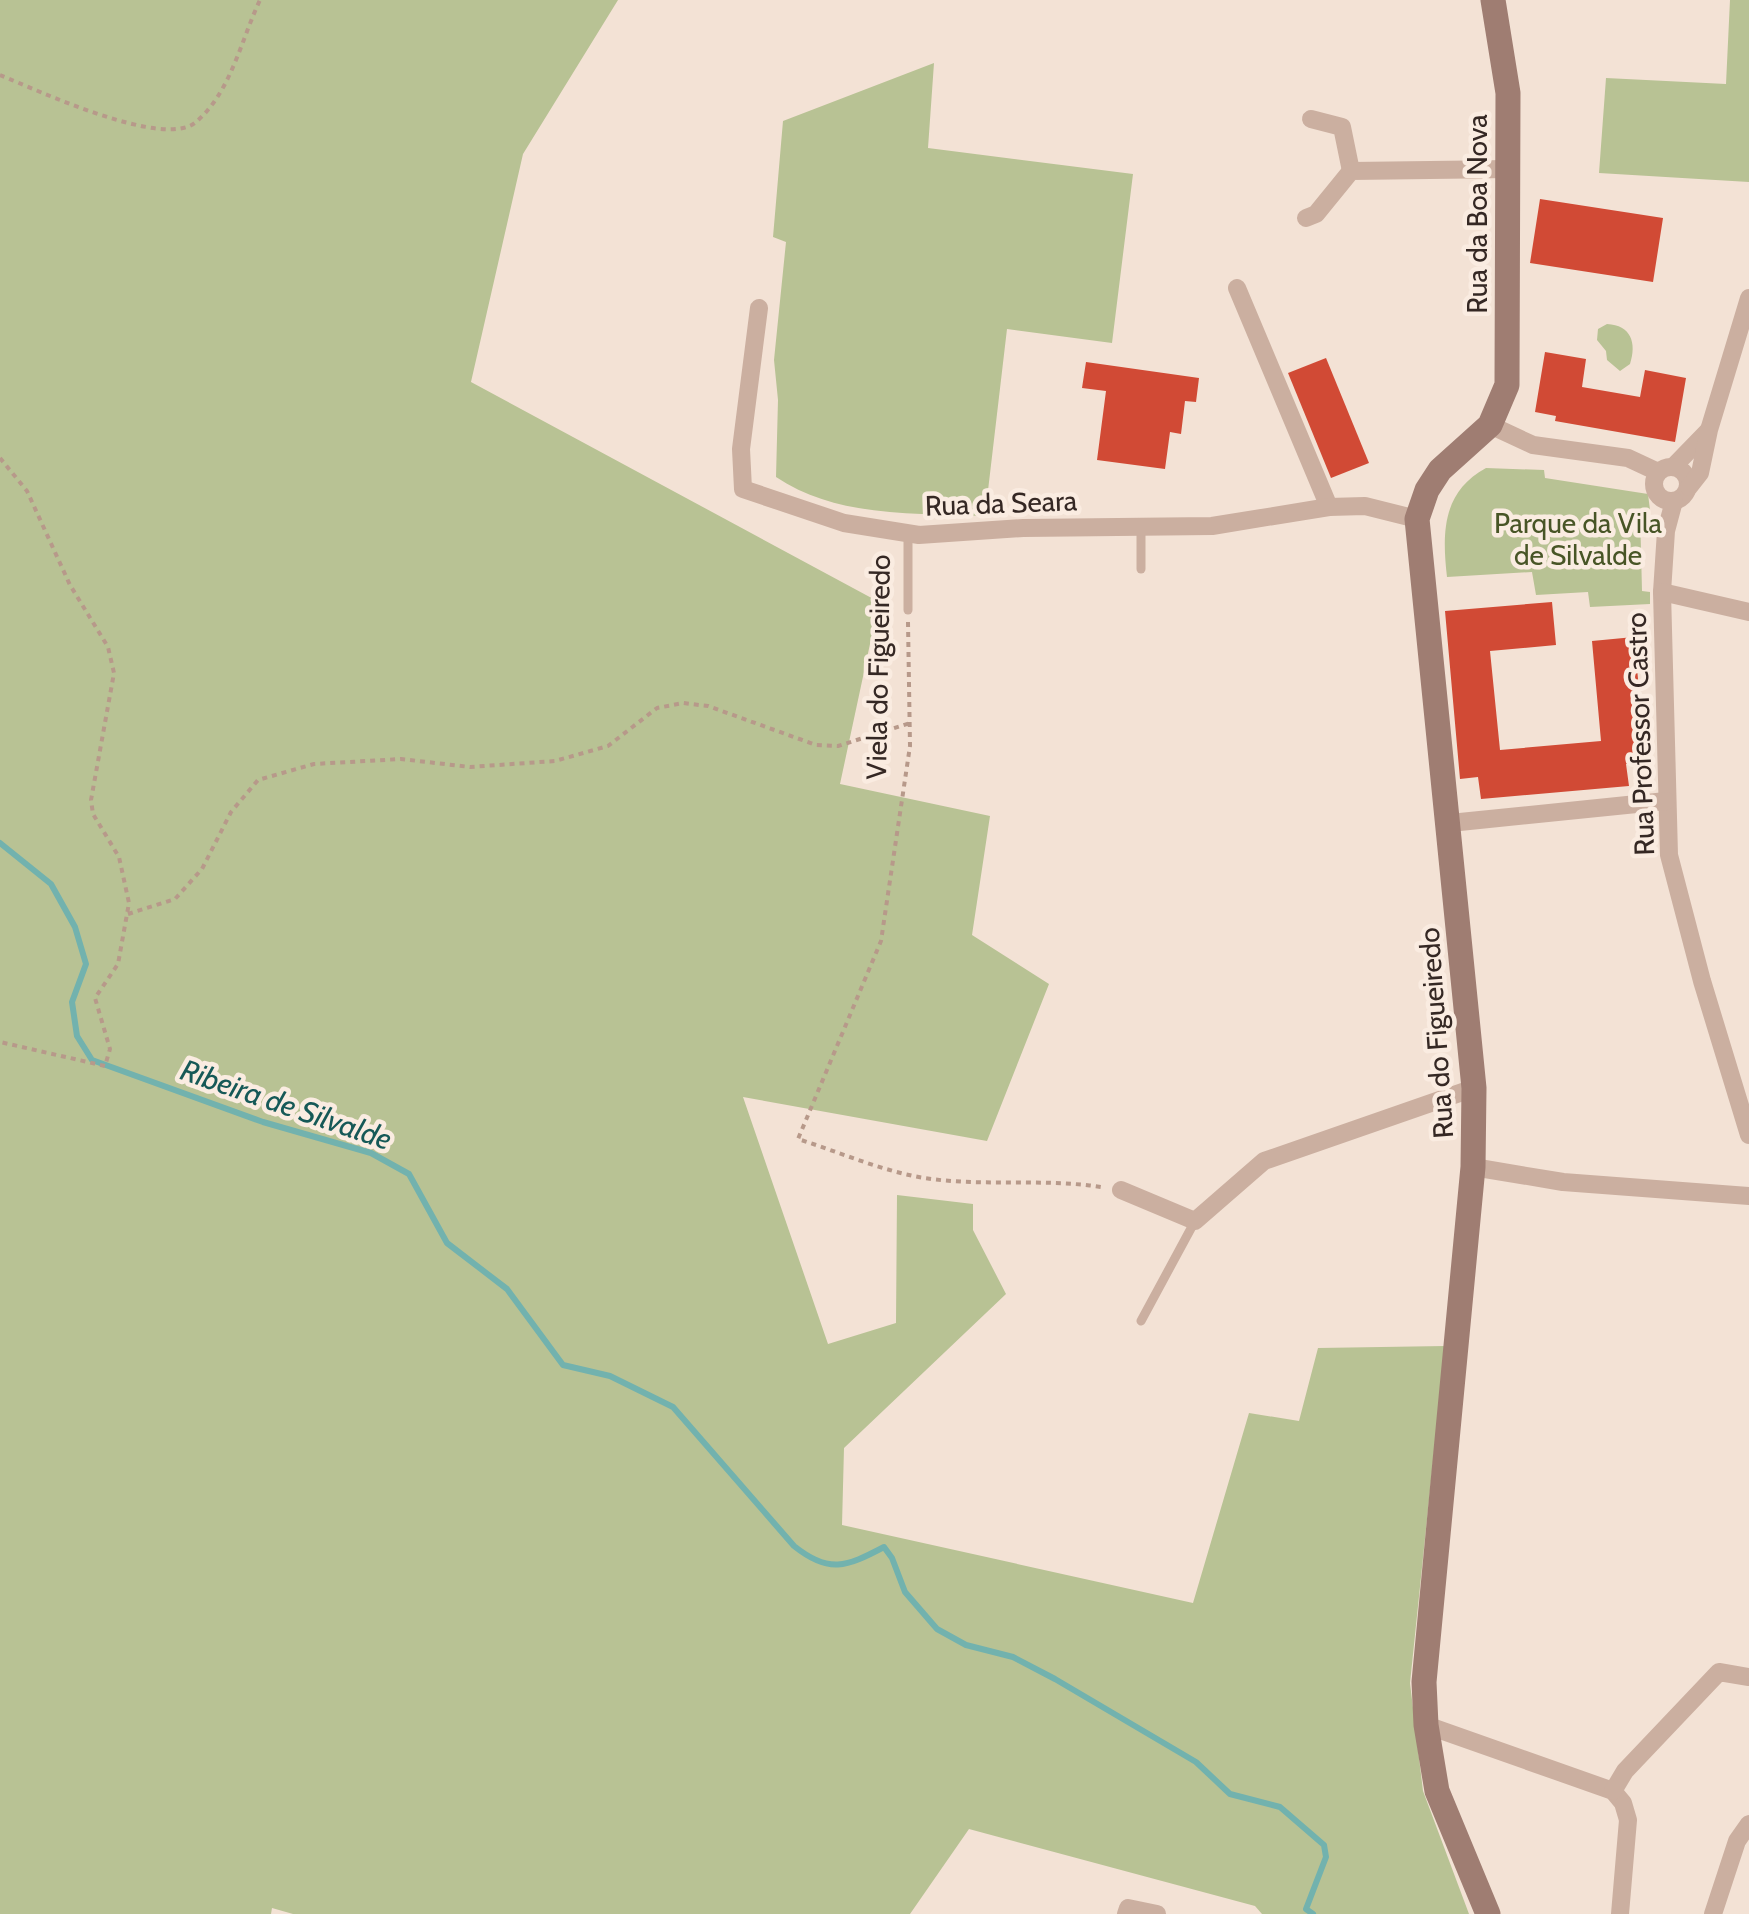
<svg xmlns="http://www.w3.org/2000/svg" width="1749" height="1914" font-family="Cabin,sans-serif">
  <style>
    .green { fill: #b8c294 }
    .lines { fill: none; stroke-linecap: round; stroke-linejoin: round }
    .stream { stroke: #72b2ae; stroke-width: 6 }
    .building { fill: #d14a35 }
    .path { stroke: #b7998a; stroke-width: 4; stroke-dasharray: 5 5; stroke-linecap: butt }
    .service { stroke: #cbafa0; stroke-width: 9 }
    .minor { stroke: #cbafa0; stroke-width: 18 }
    .secondary { stroke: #9f7d72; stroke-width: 25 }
    .labels { text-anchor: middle; stroke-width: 9; stroke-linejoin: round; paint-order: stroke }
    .street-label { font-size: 28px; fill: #352824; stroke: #faece1 }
    .park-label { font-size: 28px; fill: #485526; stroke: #faece1 }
    .water-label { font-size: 30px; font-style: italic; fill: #165957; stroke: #faece1 }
  </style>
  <rect width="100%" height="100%" fill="#f3e2d5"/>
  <g class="green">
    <polygon points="0,0 618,0 523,154 471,382 879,602 840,784 990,816 972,935 1049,984 987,1141 743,1097 828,1344 896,1323 897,1195 973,1204 973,1230 1006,1294 844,1448 842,1525 1193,1603 1249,1413 1299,1421 1318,1348 1445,1346 1410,1683 1423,1791 1469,1914 1262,1914 1255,1906 969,1829 910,1914 293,1914 272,1908 271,1914 0,1914"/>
    <polygon points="1730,0 1749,0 1749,182 1599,173 1606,78 1726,84"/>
    <path d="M934,63L928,148L1133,174L1112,343L1007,329L985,516C915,513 837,518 776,477L778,400L774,360L786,242L773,237L783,121Z"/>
    <path d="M1607,324C1631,325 1637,343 1630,364L1620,371L1607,360L1606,351L1597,340L1598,329Z"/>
    <path d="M1486,468L1544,470L1545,478L1648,494L1650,510H1640L1642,591L1650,592V604L1590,607L1588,592L1536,595L1532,572L1447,577C1442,533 1442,492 1486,468Z"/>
  </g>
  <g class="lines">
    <path class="stream" d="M0,843L51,884L75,927L86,964L72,1002L77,1036L92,1060L263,1122L371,1153L409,1174L447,1243L507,1289L563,1365L610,1376L673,1407L794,1546C829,1574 846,1567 884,1547L892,1558L905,1592L937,1629L966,1645L1013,1657L1055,1679L1196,1762L1230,1794L1280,1807L1324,1845L1326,1857L1306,1909L1313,1914"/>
  </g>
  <g class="building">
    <polygon points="1540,199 1663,218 1653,282 1530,263"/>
    <polygon points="1545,352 1586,359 1582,387 1640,397 1645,370 1686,378 1675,442 1555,421 1556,416 1535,412"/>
    <polygon points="1326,358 1369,463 1331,478 1288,373"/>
    <polygon points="1086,362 1199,378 1196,402 1185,401 1181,434 1170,432 1165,469 1097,460 1106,391 1082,388"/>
    <polygon points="1552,602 1556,645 1490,651 1500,750 1601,741 1592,641 1634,637 1646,762 1626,764 1629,786 1481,799 1478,777 1460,779 1445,611"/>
  </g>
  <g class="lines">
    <g class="path">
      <path d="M0,75C37,90 164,150 196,122C231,92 241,40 260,0"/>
      <polyline points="0,458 27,491 70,585 108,647 114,673 91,800 93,814 119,857 129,903 118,964 95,998 110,1049 105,1066 0,1042"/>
      <path d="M908,622L910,746L881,941L798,1139C839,1152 882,1171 924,1178C983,1187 1043,1178 1101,1187"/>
      <polyline points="128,914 175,899 202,869 231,812 258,780 314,764 401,759 470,767 555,761 608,746 657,708 683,703 708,706 816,745 838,746 910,723"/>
    </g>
    <g class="service">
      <polyline points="1141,527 1141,569"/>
      <polyline points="908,610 908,534"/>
      <polyline points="1141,1321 1195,1221"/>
    </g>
    <g class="minor">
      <polyline points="1311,119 1342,127 1351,171"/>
      <polyline points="1306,218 1316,214 1351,171 1509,169"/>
      <polyline points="1237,288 1329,507"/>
      <polyline points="759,308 741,449 743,489 844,523 919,535 1023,528 1212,526 1329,507 1365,506 1417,519"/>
      <polyline points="1490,425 1533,445 1628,458 1658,472"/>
      <polyline points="1674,466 1708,431"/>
      <circle cx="1671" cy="484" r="17"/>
      <polyline points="1689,487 1700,473 1709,430 1749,298"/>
      <polyline points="1674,501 1666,531 1662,592 1669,855 1702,981 1749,1135"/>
      <polyline points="1662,592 1749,612"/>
      <polyline points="1450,823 1666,801"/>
      <polyline points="1473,1167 1563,1182 1749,1196"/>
      <polyline points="1121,1190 1195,1221 1264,1161 1474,1088"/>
      <polyline points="1426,1725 1613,1791 1623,1803 1628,1820 1620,1914"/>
      <polyline points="1613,1791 1625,1771 1719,1672 1749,1677"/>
      <polyline points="1126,1914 1128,1908 1157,1914"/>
      <polyline points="1713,1914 1737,1841 1749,1824"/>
    </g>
    <polyline class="secondary" points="1488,1914 1437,1791 1426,1725 1424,1682 1473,1167 1474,1088 1417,519 1427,490 1440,470 1490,425 1507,385 1508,93 1493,0"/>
  </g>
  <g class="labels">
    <g class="street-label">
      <text transform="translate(1477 214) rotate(-90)" y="10">Rua da Boa Nova</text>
      <text transform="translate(1001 503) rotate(-2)" y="10">Rua da Seara</text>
      <text transform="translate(878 667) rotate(-89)" y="10">Viela do Figueiredo</text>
      <text transform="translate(1640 734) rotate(-92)" y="10">Rua Professor Castro</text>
      <text transform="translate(1436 1033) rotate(-94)" y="10">Rua do Figueiredo</text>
    </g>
    <g class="park-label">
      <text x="1578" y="533">Parque da Vila<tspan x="1578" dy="32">de Silvalde</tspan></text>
    </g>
    <g class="water-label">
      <text transform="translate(286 1105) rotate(19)" y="10">Ribeira de Silvalde</text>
    </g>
  </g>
</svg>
